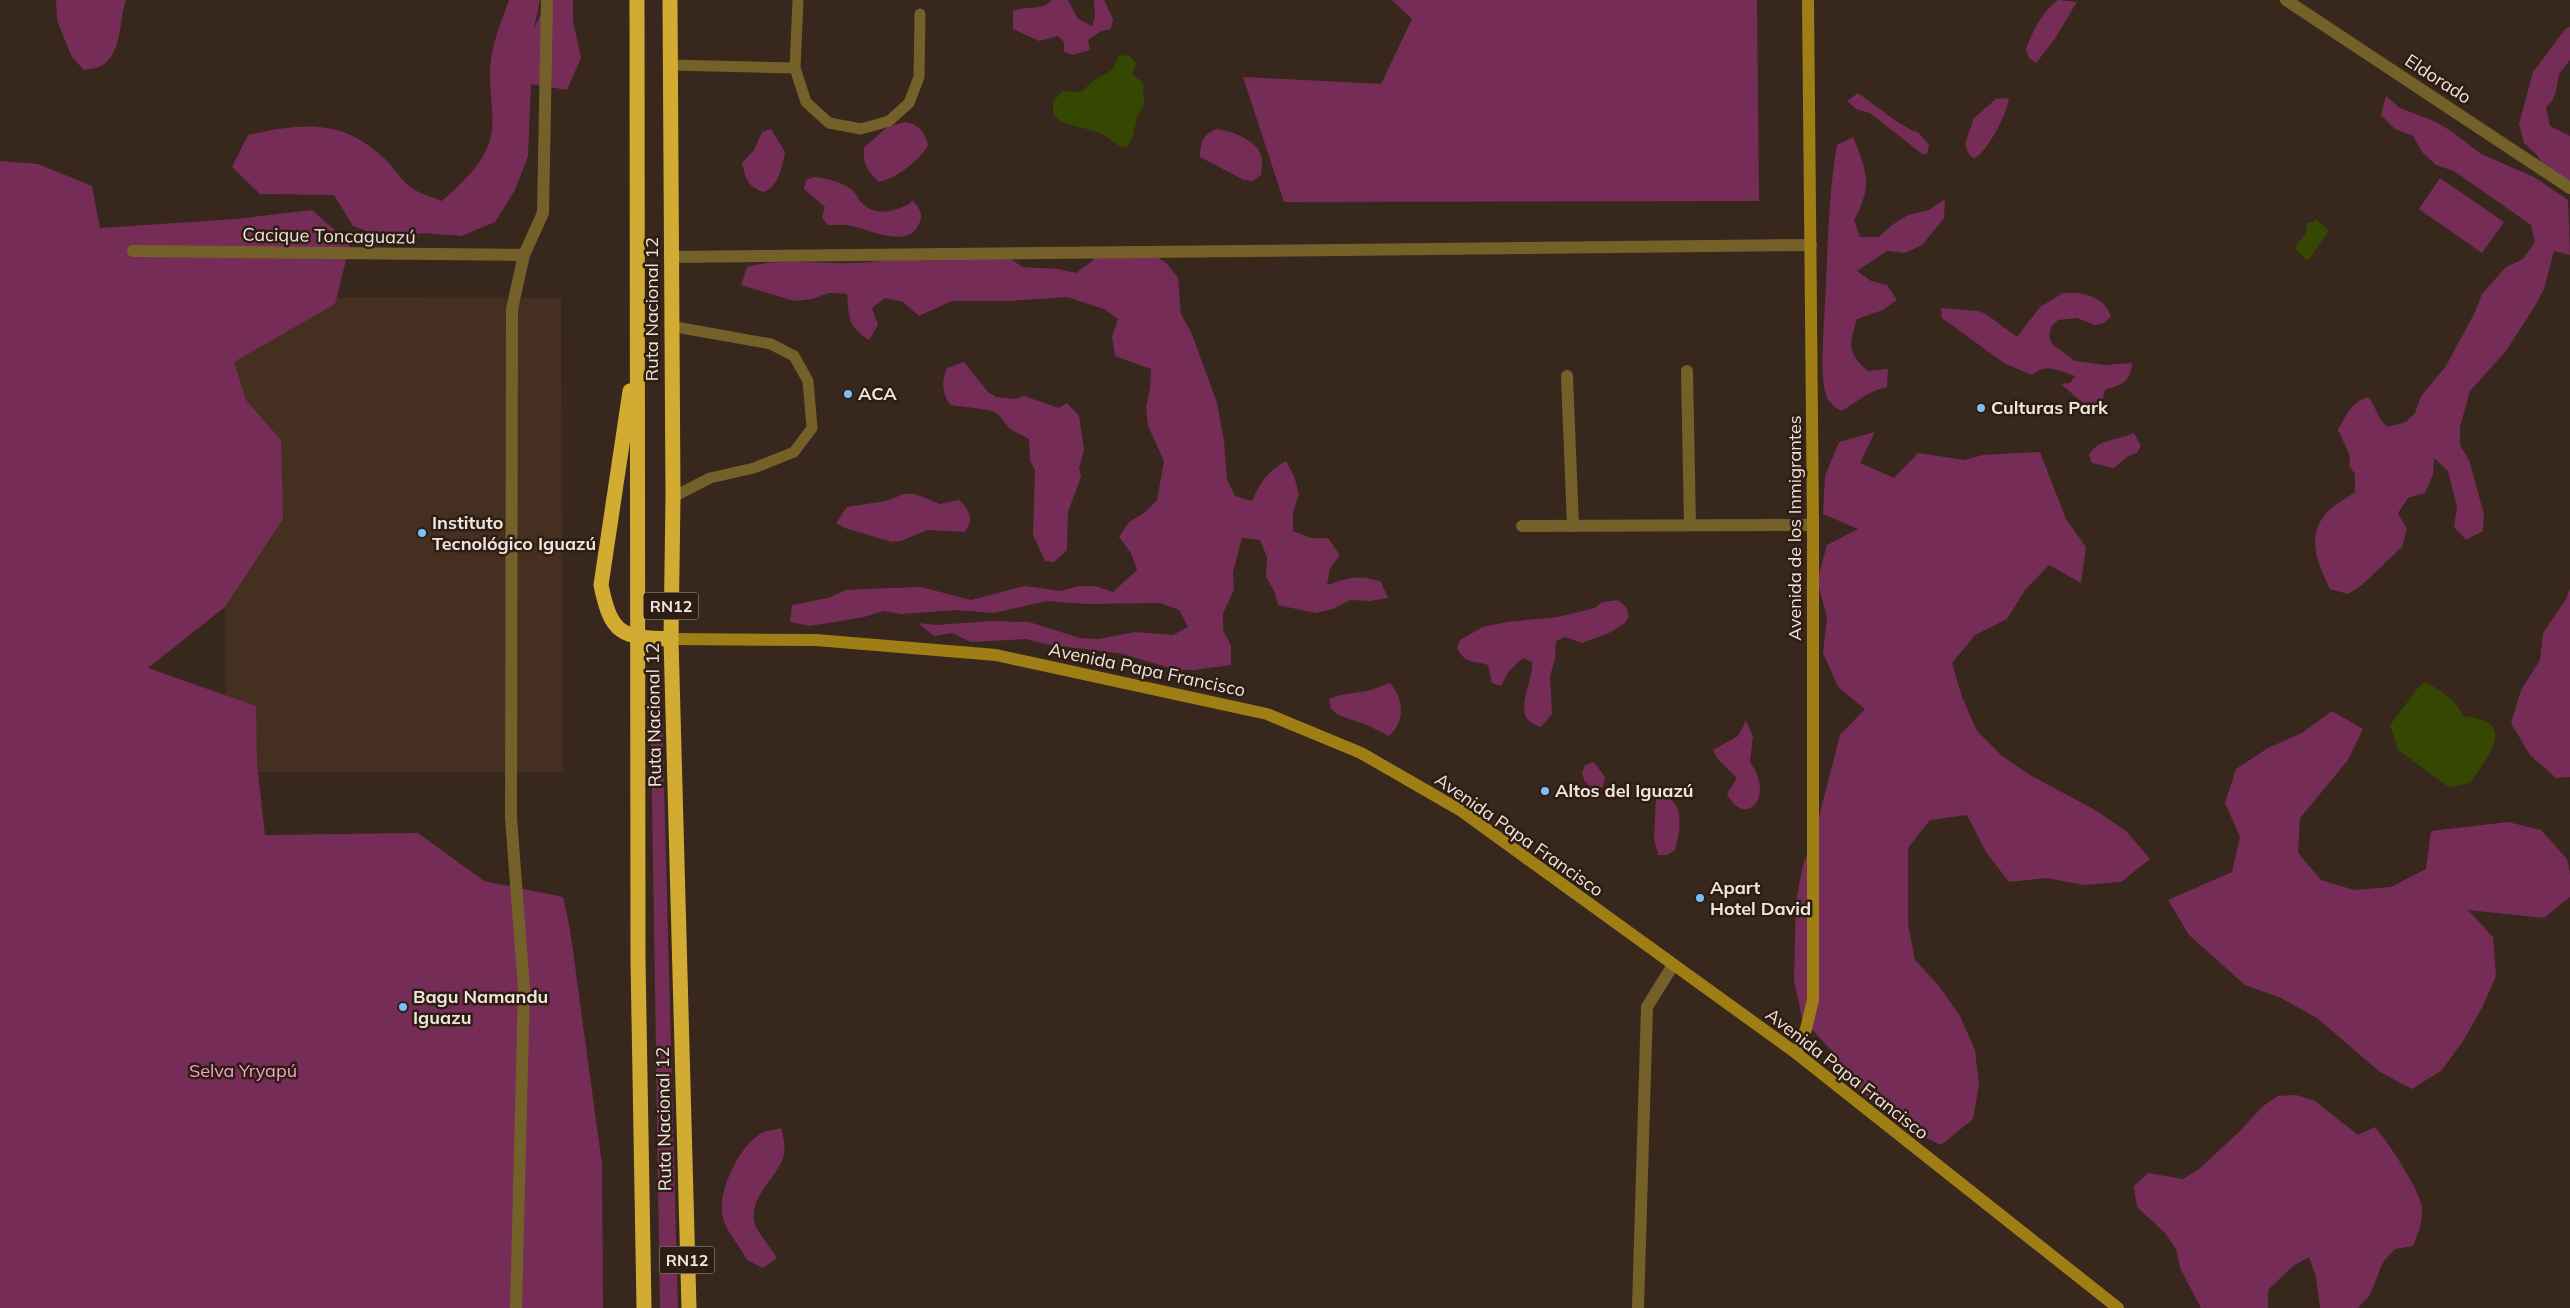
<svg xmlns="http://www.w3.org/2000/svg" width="2570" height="1308" font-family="Mulish,sans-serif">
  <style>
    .built { fill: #452f20 }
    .green { fill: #752d57 }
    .water { fill: #354700 }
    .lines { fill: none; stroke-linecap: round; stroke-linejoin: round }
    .lane { stroke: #746129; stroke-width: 11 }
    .street { stroke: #746129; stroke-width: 12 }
    .secondary { stroke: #9e7e15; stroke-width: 12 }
    .highway { stroke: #d2ab32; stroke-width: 15 }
    .poi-dot { fill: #7abff8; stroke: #2d1d12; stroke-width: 2 }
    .labels { text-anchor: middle; stroke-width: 5; stroke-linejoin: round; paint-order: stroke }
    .shield { fill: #2d1d12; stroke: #b6a9a1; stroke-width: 1 }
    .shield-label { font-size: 16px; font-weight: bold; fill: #f0e5de }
    .street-label { font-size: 18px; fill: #f0e5de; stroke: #2d1d12 }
    .poi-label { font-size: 18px; font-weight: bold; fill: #f0e5de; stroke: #2d1d12; text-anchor: start }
    .park-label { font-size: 18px; fill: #f5a0cc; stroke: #2d1d12 }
  </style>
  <rect width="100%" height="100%" fill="#37271c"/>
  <polygon class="built" points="224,297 561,298 563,772 226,772"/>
  <g class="green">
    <path d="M56,0H126C119,20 122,52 103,65C99,68 90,69 84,70L72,57L64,38L57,20Z"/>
    <path d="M509,0H540L534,28L548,0H573V21L581,58L567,90L531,84L528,156L515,190L495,222L461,236L424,233L386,239L353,226L334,195L260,194L232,167L248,135C301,123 343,118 385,159C393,167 399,177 408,185C416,193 432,197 442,201C460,185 479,168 488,146C497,125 489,91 490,70C491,46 501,22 509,0Z"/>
    <path d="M1052,0H1068L1078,19L1092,26L1095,17L1094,0H1104L1113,19L1111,29L1101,31L1088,40L1090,50L1073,55L1064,52V42L1058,36L1039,41L1013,29V11C1026,5 1041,12 1052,0Z"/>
    <polygon points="1392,0 1757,0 1759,201 1284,202 1243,77 1381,84 1412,19"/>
    <path d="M2058,0L2077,2L2054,40L2036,63L2029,58L2026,49C2033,30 2042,12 2058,0Z"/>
    <polygon points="2570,27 2570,60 2559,74 2556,91 2552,101 2546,107 2550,126 2570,136 2570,194 2547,172 2537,155 2524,143 2519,124 2533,72 2566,28"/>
    <polygon points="1858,93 1896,121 1913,131 1918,132 1929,145 1927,154 1922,154 1870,113 1856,109 1847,101"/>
    <path d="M2386,96L2400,108L2436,122L2451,131L2481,154L2534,177L2568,200L2570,255L2554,251L2544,289L2535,306L2506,351L2470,391L2460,427V445L2469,460L2484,514L2483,531L2466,540L2454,527L2457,507L2448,471L2434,458L2433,474L2425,493L2408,498L2398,513L2407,529L2402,547L2362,585L2348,594L2330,589C2319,566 2306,539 2324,516C2331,506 2346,499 2355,492V474L2349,466L2350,456L2338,430C2346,416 2352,401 2368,397C2377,407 2377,420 2388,427L2406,422L2415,413L2421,396L2446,366L2475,312L2482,294L2506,267L2523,259L2535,242L2531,225L2454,171L2436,165L2422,152L2413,136L2395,129L2381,115Z"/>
    <path d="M2009,98C2006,116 1989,149 1974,159L1968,153L1965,144L1974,118L1996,99Z"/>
    <path d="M905,122C918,124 925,132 928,145C920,161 896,178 879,182C868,172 862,163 864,148L887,127Z"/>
    <path d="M771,129L785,152C782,168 779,185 764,192C747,187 746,179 742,163L754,150L762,132Z"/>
    <path d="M1217,129C1232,131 1260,141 1262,159C1263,164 1261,170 1261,175L1253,181L1244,180L1200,157C1200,143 1203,134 1217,129Z"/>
    <path d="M1853,137C1867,171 1873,186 1854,220L1860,237H1879L1892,225L1908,215L1929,210L1945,199L1944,218L1922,245L1905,253L1887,251L1857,271L1871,281L1887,285L1897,300L1883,310L1857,319C1849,344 1847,354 1868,371L1888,369L1887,387C1865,392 1860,401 1841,411C1837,408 1829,403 1827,398C1820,379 1823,342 1824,321C1828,262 1827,204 1837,145Z"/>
    <polygon points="0,161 38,164 92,186 100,228 236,219 312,210 350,244 335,304 234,362 246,400 281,440 283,519 225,607 148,668 256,706 257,763 265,835 418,833 484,881 563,897 570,929 602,1164 603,1308 0,1308"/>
    <path d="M814,177C825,178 838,181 848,187C854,190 857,197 861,202C875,218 896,211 911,203L912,200C919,208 924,213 919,224C908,250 870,229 851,226C844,224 835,225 827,225L822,217L825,207L804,189L806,180Z"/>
    <polygon points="2440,178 2504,222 2482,253 2419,209"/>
    <path d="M1101,248L1153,253L1168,265L1178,278L1181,314L1191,332L1217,403L1224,441L1227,480L1235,496L1252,501C1260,482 1268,471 1286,461L1294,476L1299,494L1293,512V531L1311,538H1328L1340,555L1330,568L1327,585C1349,578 1358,574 1381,582L1388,598L1370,601L1350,600L1333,609L1315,613L1278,605L1275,593L1266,577L1267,557L1260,540L1242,538L1233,572L1234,590L1223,613V630L1231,646V665L1194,670H1176L1123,654L1045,644L1026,639L971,642L952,633L934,636L918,623L936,625L992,621L1029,622L1080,638L1099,639L1135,632L1173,635L1188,627L1179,610L1160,603L1087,604L1047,601L993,613L957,610L902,614L883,611L864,617L810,626L790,622L792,605L828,598L846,590L863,589L921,587L971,600L1025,586L1061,591L1078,586H1095L1113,592L1137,570L1131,553L1119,537L1129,522L1144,513L1157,500L1164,461L1148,426L1146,407L1150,388L1151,369L1115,356L1112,337L1118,319L1104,309L1067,297L1010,301H952L919,316L903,302L885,298L872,308L878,325L869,340C848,326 849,319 847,294L829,293L812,299L794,301L741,285L747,267C790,255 834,268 878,261L1007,256L1022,267L1058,269L1076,273L1091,262Z"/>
    <path d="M2063,293C2083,292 2103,296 2111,316L2104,323L2095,325L2077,318L2058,320L2051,327L2049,336L2052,344L2075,361L2105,365L2132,363C2131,382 2121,385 2105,390L2101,407L2092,409L2085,405L2061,384L2070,383L2075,376C2058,370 2046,363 2032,375L2004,363L1942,318L1941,308L1978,311L1986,314L2017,337L2040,307Z"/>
    <path d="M964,362L988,392L996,397L1015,399L1024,396L1059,408L1067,403L1079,416L1084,450L1079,468L1081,477L1068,512L1067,550L1054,562L1045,561L1033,535L1035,470L1030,461L1029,439L1010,429L998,414L989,410L951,405C942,395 941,381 947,368Z"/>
    <polygon points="1875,432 1860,463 1894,478 1918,453 1964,460 1983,455 2040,452 2066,519 2086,547 2081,583 2049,565 2025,590 2007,619 1975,635 1952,663 1962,697 1977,731 2002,756 2030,775 2095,810 2126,831 2150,859 2121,882 2084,885 2047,878 2009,882 1986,852 1967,815 1930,820 1908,848 1908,924 1915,960 1939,986 1960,1016 1975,1050 1979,1085 1973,1119 1941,1145 1907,1128 1877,1106 1850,1080 1829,1048 1802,1018 1794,980 1796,901 1803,865 1816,828 1840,735 1865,709 1838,687 1823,653 1827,617 1817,581 1827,545 1858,529 1823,514 1825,476 1839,442"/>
    <path d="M2134,433L2141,446L2137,453L2128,456L2114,468L2092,463L2089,455C2097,439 2119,440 2134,433Z"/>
    <path d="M904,494H915L940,504L959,500C970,510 974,520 965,532L927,530L901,541L892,542L845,528L836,523L847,507L886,501Z"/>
    <polygon points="2570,588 2570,777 2556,778 2530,755 2511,723 2521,690 2540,660 2543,633 2566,599"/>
    <path d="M1618,600L1626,607L1629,616L1625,623L1609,633L1582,643L1565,637L1556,641L1555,659L1550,676L1552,714L1541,727C1508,719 1534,683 1532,662L1523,658L1509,671L1501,686L1492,683L1488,665C1473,660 1465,664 1457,648L1460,640L1483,627L1507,622L1558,617L1595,608L1602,602Z"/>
    <polygon points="650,672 661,673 678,1308 660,1308"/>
    <path d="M1390,683C1404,699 1406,721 1389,736L1367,725L1338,715L1331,709L1329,699C1342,693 1352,694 1366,691C1374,690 1382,685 1390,683Z"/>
    <polygon points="2332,711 2363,729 2348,760 2300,818 2298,853 2321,880 2354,890 2391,887 2426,869 2431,831 2508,822 2541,830 2567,859 2570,874 2570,897 2544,918 2468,910 2493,937 2496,976 2482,1008 2463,1041 2442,1070 2412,1089 2380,1072 2317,1018 2281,998 2245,985 2189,935 2168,900 2232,872 2240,837 2225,803 2236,769 2268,748 2302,733"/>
    <path d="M1746,721L1753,736L1750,762C1776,797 1745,829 1727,794L1737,778L1717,758L1713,750L1738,736Z"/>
    <polygon points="1594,762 1605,777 1603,787 1594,790 1585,782 1582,773 1585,765"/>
    <path d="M1662,795C1686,802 1680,831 1675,850L1667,855H1658L1654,838L1656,799Z"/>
    <path d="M2296,1095L2315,1101L2358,1135L2375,1127C2388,1142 2420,1190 2422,1208C2423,1222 2418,1234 2413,1246L2395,1249L2383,1262L2370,1295L2358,1308H2320L2316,1277L2309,1257L2293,1266L2268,1290V1308H2201L2180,1268L2176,1249L2165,1233L2137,1207L2134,1186L2148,1173L2183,1179L2199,1169L2239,1132L2263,1106L2278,1096Z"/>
    <path d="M781,1128C784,1139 787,1152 781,1163C771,1183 748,1200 755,1225C757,1231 772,1249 777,1258L763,1268L747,1260C740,1245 724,1230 722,1213C719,1189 740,1144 762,1133C767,1130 776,1130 781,1128Z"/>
  </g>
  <g class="water">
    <polygon points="1119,55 1130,56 1136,63 1132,74 1143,83 1144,104 1137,118 1133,137 1127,146 1121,147 1101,133 1061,122 1053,114 1053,102 1062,91 1081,92 1094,80 1112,70"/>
    <polygon points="2316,219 2329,230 2308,261 2294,248 2306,233 2307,222 2313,223"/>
    <path d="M2425,682C2441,690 2456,700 2463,716C2520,721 2488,756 2470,783L2449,787L2398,750L2390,725L2417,689Z"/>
  </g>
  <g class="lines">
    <g class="lane">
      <polyline points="798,0 795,68 806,102 829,123 861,129 889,121 909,103 919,77 920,14"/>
      <polyline points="670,65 795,68"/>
      <polyline points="670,326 771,344 794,356 808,381 812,428 794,452 754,468 710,478 673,497"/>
    </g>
    <g class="street">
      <polyline points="2286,0 2570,188"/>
      <polyline points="133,251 524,255"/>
      <polyline points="670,257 1811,245"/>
      <polyline points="1687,371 1690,525"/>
      <polyline points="1567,376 1573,526"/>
      <polyline points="1522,526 1813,525"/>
      <polyline points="516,1308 524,988 511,818 512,309 524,255 543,213 547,0"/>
      <polyline points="1638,1308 1647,1007 1673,965"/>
    </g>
    <g class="secondary">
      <polyline points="671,639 816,640 996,655 1267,714 1361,753 1460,810 1796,1053 2118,1308"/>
      <polyline points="1796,1053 1806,1029 1813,1000 1813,525 1808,0"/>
    </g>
    <g class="highway">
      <polyline points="637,0 638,960 644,1308"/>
      <polyline points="670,0 673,497 671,639 689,1308"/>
      <path d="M630,391L601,585C611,634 621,638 671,639"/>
    </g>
  </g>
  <g class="poi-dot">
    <circle cx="848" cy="394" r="5"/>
    <circle cx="1981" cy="408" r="5"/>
    <circle cx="422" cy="533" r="5"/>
    <circle cx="1545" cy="791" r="5"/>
    <circle cx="1700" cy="898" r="5"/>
    <circle cx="403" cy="1007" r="5"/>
  </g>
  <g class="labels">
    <g class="shield">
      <rect x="643.5" y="592.5" width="55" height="27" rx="4"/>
      <rect x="659.5" y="1246.5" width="55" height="27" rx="4"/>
    </g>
    <g class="shield-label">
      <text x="671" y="612">RN12</text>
      <text x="687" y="1266">RN12</text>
    </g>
    <g class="street-label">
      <text transform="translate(2438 79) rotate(33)" y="6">Eldorado</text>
      <text transform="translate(329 236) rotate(1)" y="6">Cacique Toncaguazú</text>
      <text transform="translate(652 309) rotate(-90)" y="6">Ruta Nacional 12</text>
      <text transform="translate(1795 528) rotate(-90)" y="6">Avenida de los Inmigrantes</text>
      <text transform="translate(1147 670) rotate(12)" y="6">Avenida Papa Francisco</text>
      <text transform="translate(654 715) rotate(-91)" y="6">Ruta Nacional 12</text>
      <text transform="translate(1519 835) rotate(35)" y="6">Avenida Papa Francisco</text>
      <text transform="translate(1847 1074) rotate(38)" y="6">Avenida Papa Francisco</text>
      <text transform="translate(664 1119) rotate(-91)" y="6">Ruta Nacional 12</text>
    </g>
    <g class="poi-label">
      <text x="858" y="400">ACA</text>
      <text x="1991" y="414">Culturas Park</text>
      <text x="432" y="529">Instituto<tspan x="432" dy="21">Tecnológico Iguazú</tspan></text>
      <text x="1555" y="797">Altos del Iguazú</text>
      <text x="1710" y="894">Apart<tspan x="1710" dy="21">Hotel David</tspan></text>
      <text x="413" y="1003">Bagu Namandu<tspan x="413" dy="21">Iguazu</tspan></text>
    </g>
    <g class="park-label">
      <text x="243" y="1077">Selva Yryapú</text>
    </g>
  </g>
</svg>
